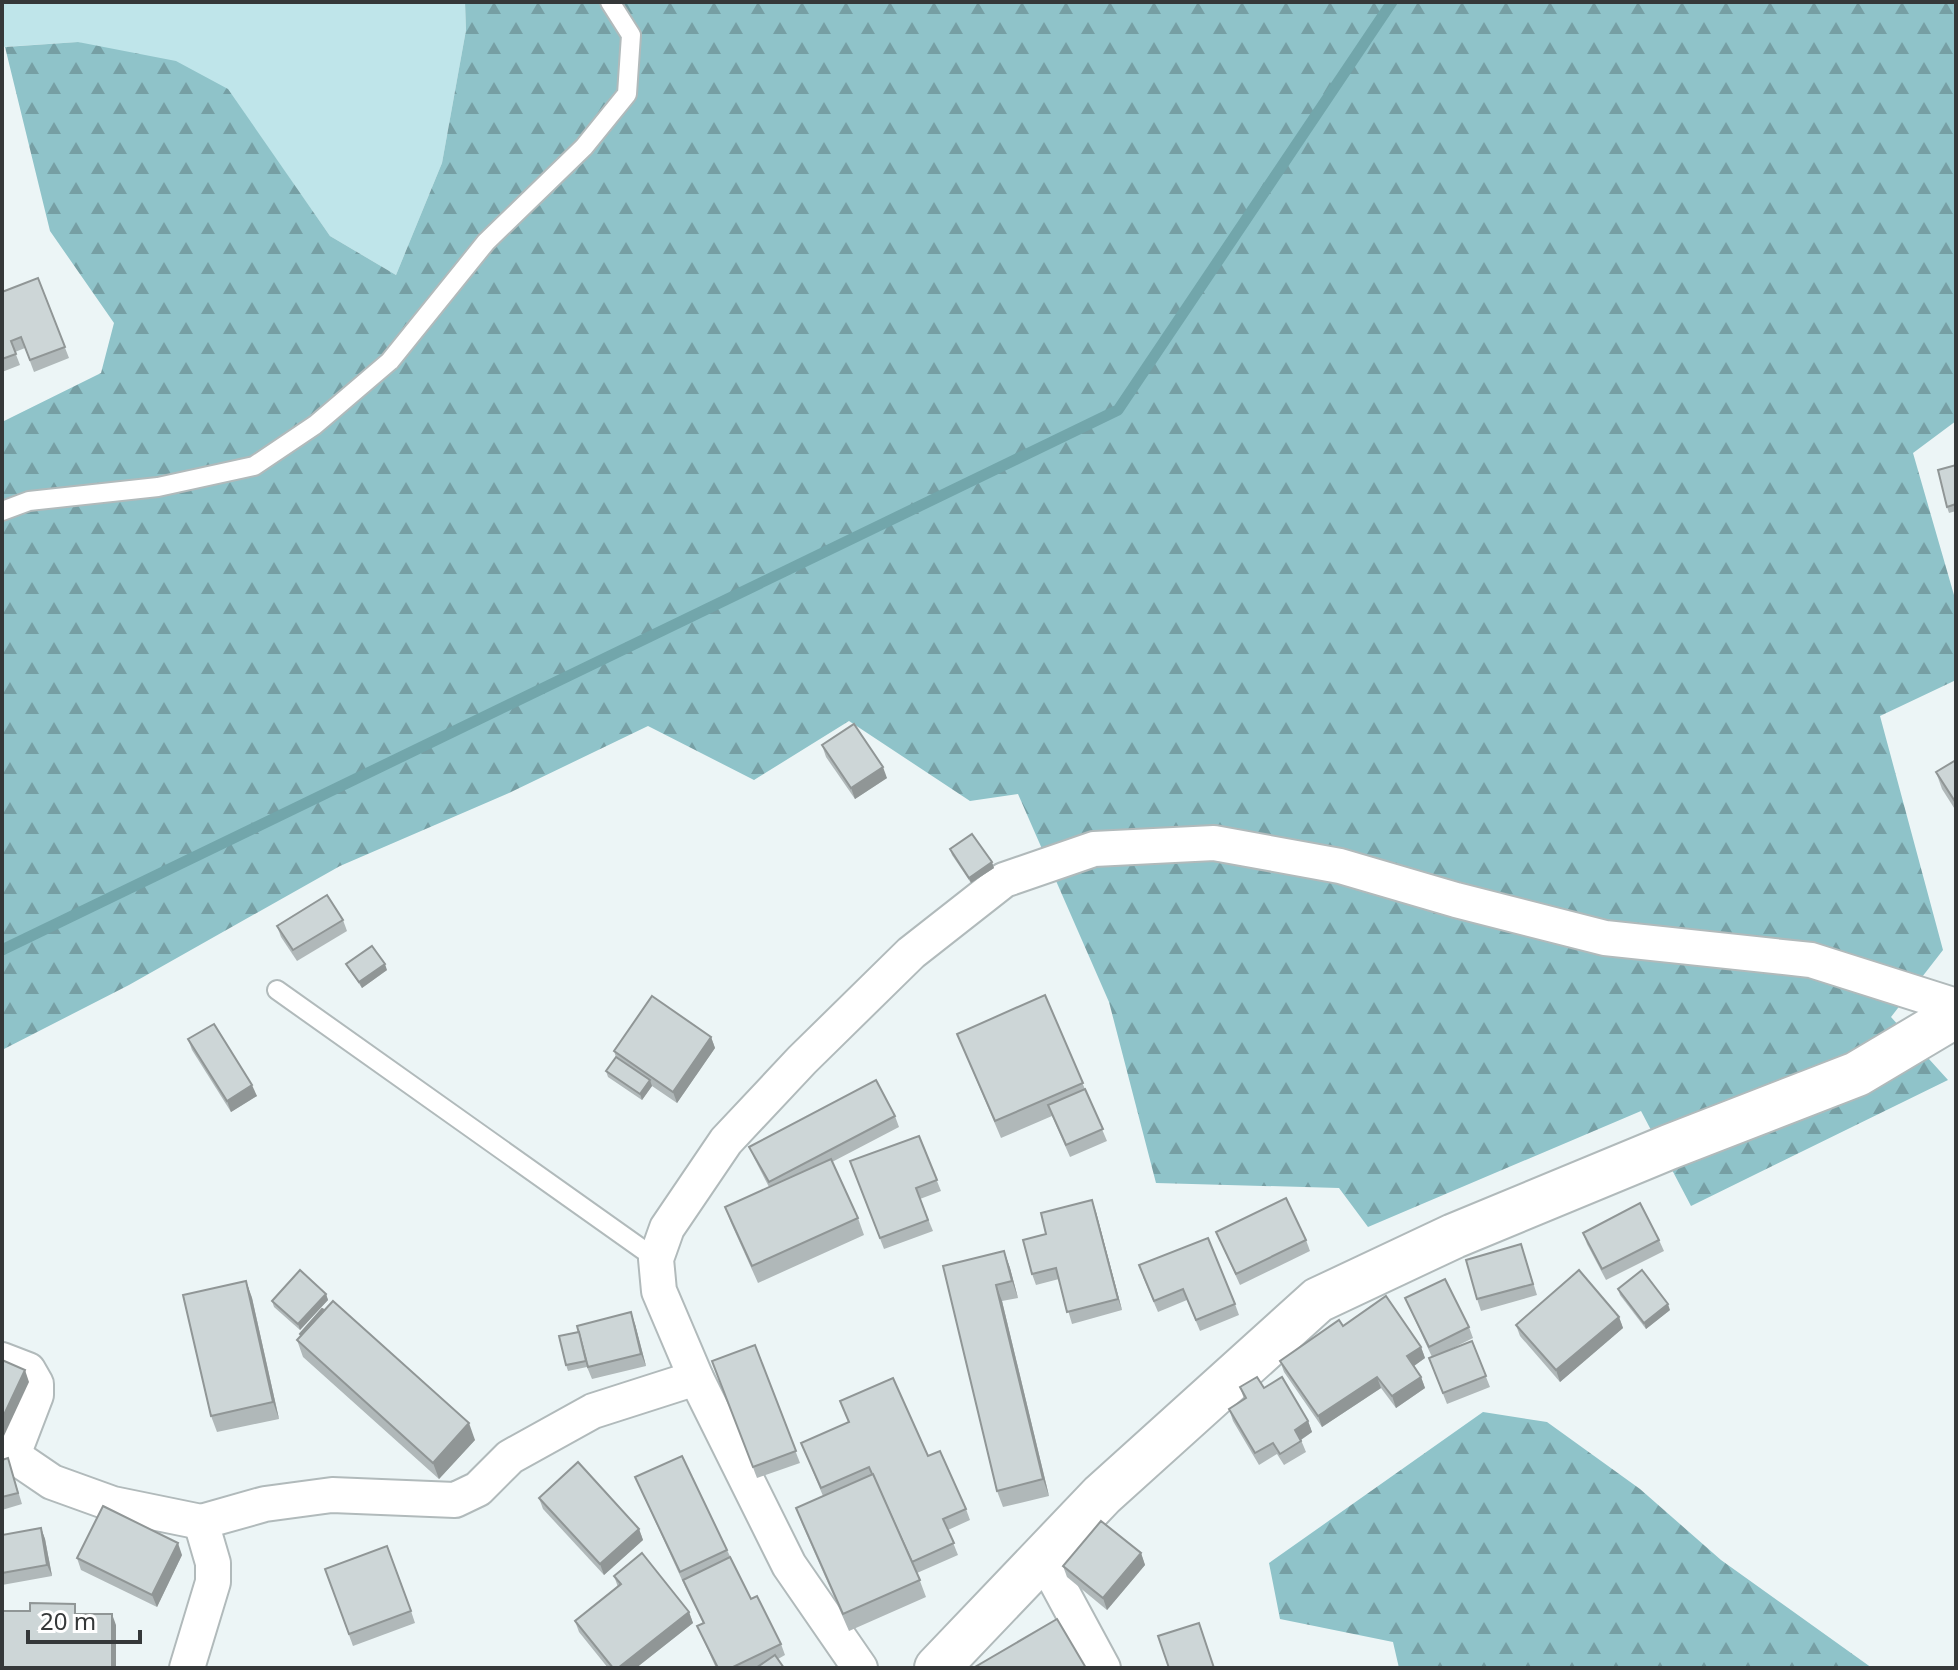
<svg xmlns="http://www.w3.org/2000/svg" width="1958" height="1670" font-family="'Noto Sans',sans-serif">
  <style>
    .grass { fill: #bfe5ea }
    .forest { fill: url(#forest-firs) }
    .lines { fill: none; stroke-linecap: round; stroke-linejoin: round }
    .stream { stroke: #72a6ab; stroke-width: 11 }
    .lane-casing { stroke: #b1babb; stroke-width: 22 }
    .street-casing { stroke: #b1babb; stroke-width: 38 }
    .secondary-casing { stroke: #b1babb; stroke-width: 48 }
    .lane { stroke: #fff; stroke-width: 18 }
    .street { stroke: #fff; stroke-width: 34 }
    .secondary { stroke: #fff; stroke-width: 44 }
    .wall { fill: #b0b8b9 }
    .shaded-wall { fill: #909696 }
    .building { fill: #cdd6d7; stroke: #909696; stroke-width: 2 }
  </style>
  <defs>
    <pattern id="forest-firs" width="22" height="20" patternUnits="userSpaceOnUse" patternTransform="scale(2)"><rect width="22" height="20" fill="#8fc3c9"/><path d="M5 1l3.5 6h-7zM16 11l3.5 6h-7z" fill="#769fa4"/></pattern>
  </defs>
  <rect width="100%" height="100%" fill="#ecf5f6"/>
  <polygon class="grass" points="2,2 465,2 466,30 442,163 396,275 330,236 227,89 78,42 2,47"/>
  <g class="forest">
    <polygon points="465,2 1956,2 1956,421 1913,453 1956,602 1956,680 1880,716 1943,950 1891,1017 1948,1080 1691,1206 1641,1111 1368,1227 1339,1188 1156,1183 1109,1002 1018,794 970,801 849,721 754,780 648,726 509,793 340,866 129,985 2,1050 2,422 101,373 114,323 50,231 5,47 78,42 176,61 228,89 330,236 396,275 442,163 466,30"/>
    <polygon points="1483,1412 1547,1422 1640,1489 1721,1560 1872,1668 1399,1668 1393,1642 1280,1619 1269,1563"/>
  </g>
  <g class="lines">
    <polyline class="stream" points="2,950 1118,410 1392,2"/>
    <g class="lane-casing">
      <g id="lane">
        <polyline points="2,511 29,501 158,487 254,466 315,425 390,361 486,242 584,147 627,94 631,35 610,2"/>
        <polyline points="277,990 656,1259"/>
      </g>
    </g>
    <g class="street-casing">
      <g id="street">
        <polyline points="2,1360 28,1370 36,1384 36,1395 13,1455"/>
        <polyline points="2,1448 52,1482 113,1504 201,1522 265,1504 332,1495 455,1500 478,1489 510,1457 593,1411 696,1378"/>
        <polyline points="1043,1557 1103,1668"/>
        <polyline points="187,1668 213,1582 213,1563 201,1522"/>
        <polyline points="860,1668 789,1565 696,1378 659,1291 656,1259 667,1228 726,1141 802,1060 911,953 1004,880 1094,849 1214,843 1340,866 1456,900 1605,938 1811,960 1956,1006"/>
      </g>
    </g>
    <g class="secondary-casing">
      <polyline id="secondary" points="937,1668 1102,1495 1318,1300 1454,1236 1669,1147 1857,1074 1956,1015"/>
    </g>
    <use href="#lane" class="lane"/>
    <use href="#street" class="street"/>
    <use href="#secondary" class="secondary"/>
  </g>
  <g class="wall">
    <polygon points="38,278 69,358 34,372 25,348 15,352 20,365 2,372 2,292"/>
    <polygon points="1956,465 1956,511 1949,513 1947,507"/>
    <polygon points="822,745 887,778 855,799 826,757"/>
    <polygon points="1956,760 1956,811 1942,789 1936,772"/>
    <polygon points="950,849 994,868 971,883 952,855"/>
    <polygon points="343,920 347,931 297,961 281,937 277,926"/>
    <polygon points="346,964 387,970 362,988 349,969"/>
    <polygon points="1045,995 1107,1141 1070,1157 1052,1116 1001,1138 957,1034"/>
    <polygon points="711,1037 715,1048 677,1103 652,1086 642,1100 608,1077 606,1071 616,1057 614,1051"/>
    <polygon points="188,1039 257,1096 231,1112 192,1050"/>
    <polygon points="895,1116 899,1127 832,1162 858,1218 864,1235 758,1283 731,1223 725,1207 769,1187 754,1158 749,1147"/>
    <polygon points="919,1136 941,1191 920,1199 933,1231 884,1249 850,1161"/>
    <polygon points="1096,1212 1122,1310 1072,1324 1059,1279 1036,1285 1032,1274 1046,1234"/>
    <polygon points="1216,1232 1306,1240 1310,1251 1240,1285"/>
    <polygon points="1583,1233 1659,1240 1664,1251 1606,1280 1587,1244"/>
    <polygon points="1521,1244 1537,1295 1481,1311 1477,1299"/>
    <polygon points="1004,1251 1010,1268 1018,1298 1002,1301 1049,1496 1003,1507 997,1491 943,1266"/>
    <polygon points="1143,1277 1235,1304 1239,1315 1200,1331 1187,1300 1158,1312"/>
    <polygon points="246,1281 252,1298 279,1419 217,1432 211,1416"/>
    <polygon points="1618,1289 1670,1310 1646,1329 1620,1295"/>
    <polygon points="326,1294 328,1300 300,1330 274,1307 272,1301"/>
    <polygon points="1405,1298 1469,1327 1473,1338 1447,1351 1472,1341 1490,1387 1447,1404 1429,1358 1432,1357"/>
    <polygon points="1619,1317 1623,1328 1560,1382 1520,1336 1516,1325"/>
    <polygon points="635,1324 646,1366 592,1379 587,1367 568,1371 566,1365"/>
    <polygon points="1343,1326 1421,1347 1425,1358 1414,1366 1421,1377 1425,1388 1396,1408 1381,1388 1322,1427 1284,1372 1280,1361"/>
    <polygon points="300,1334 475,1440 439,1479 303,1357 297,1340 300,1336"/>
    <polygon points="755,1345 800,1463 757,1478 712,1361"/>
    <polygon points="1240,1387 1264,1388 1308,1421 1312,1432 1301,1440 1306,1452 1284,1465 1277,1454 1259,1465 1233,1421 1229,1409 1244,1399"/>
    <polygon points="840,1401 966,1509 970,1520 948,1530 958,1555 917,1573 926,1597 849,1631 802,1524 796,1508 823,1496 801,1443 849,1423"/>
    <polygon points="8,1458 22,1504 2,1510 2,1460"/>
    <polygon points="635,1477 727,1550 751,1599 781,1644 785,1655 778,1659 784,1668 716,1668 697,1626 703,1623 687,1591"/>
    <polygon points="539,1498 639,1529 643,1540 604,1575 543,1509"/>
    <polygon points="41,1528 45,1539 52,1576 2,1585 2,1535"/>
    <polygon points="1141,1553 1145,1565 1107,1610 1067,1577 1063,1566"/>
    <polygon points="182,1555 157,1607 81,1570 77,1558"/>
    <polygon points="325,1569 411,1611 415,1623 353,1646"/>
    <polygon points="614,1576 689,1612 693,1623 636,1668 608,1668 579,1632 575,1621 618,1587"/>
  </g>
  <g class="shaded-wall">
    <polygon points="883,767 887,778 855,799 851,788"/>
    <polygon points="992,862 994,868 971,883 969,878"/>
    <polygon points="385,964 387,970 362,988 359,982"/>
    <polygon points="711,1037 715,1048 677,1103 673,1092"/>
    <polygon points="650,1080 652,1086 642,1100 640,1094"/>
    <polygon points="252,1085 257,1096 231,1112 227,1101"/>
    <polygon points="1092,1200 1096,1212 1122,1310 1118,1299"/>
    <polygon points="1004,1251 1010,1268 1018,1298 1012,1281"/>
    <polygon points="246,1281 252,1298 279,1419 273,1402"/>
    <polygon points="996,1285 1002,1301 1049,1496 1043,1479"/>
    <polygon points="326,1294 328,1300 300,1330 298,1324"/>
    <polygon points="1668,1304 1670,1310 1646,1329 1644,1323"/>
    <polygon points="631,1312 635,1324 646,1366 641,1354"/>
    <polygon points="1619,1317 1623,1328 1560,1382 1556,1370"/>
    <polygon points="1421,1347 1425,1358 1411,1368 1407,1356"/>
    <polygon points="25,1370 29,1382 3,1438 2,1419"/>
    <polygon points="1377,1377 1381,1388 1322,1427 1318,1416"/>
    <polygon points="1421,1377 1425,1388 1396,1408 1392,1396"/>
    <polygon points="1308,1421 1312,1432 1299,1441 1295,1430"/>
    <polygon points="469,1423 475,1440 439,1479 433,1463"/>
    <polygon points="41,1528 45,1539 52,1576 47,1565"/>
    <polygon points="639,1529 643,1540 604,1575 600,1564"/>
    <polygon points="178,1543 182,1555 157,1607 152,1595"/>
    <polygon points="1141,1553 1145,1565 1107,1610 1103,1598"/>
    <polygon points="689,1612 693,1623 636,1668 618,1668"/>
    <polygon points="112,1614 116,1625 116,1668 112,1668"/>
  </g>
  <g class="building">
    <polygon points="38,278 65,347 30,360 21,337 11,341 16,354 2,359 2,292"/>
    <polygon points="1956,465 1956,504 1947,507 1938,470"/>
    <polygon points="854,724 883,767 851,788 822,745"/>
    <polygon points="1956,760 1956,803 1936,772"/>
    <polygon points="972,834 992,862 969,878 950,849"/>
    <polygon points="327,895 343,920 293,950 277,926"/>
    <polygon points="372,946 385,964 359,982 346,964"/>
    <polygon points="1045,995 1083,1083 995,1121 957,1034"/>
    <polygon points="652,996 711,1037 673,1092 614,1051"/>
    <polygon points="214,1024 252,1085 227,1101 188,1039"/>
    <polygon points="616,1057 650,1080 640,1094 606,1071"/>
    <polygon points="876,1080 895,1116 769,1182 749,1147"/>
    <polygon points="1085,1089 1103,1129 1066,1145 1048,1105"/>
    <polygon points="919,1136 937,1180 916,1188 928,1220 880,1238 850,1161"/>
    <polygon points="831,1159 858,1218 752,1266 725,1207"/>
    <polygon points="1286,1198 1306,1240 1236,1274 1216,1232"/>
    <polygon points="1092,1200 1118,1299 1067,1312 1056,1268 1032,1274 1023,1240 1046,1234 1041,1213"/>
    <polygon points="1640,1203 1659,1240 1602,1269 1583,1233"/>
    <polygon points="1208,1238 1235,1304 1196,1320 1183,1289 1154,1301 1139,1265"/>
    <polygon points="1521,1244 1533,1284 1477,1299 1466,1260"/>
    <polygon points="1004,1251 1012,1281 996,1285 1043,1479 997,1491 943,1266"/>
    <polygon points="300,1270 326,1294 298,1324 272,1301"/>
    <polygon points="1579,1270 1619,1317 1556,1370 1516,1325"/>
    <polygon points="1642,1270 1668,1304 1644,1323 1618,1289"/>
    <polygon points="1445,1279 1469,1327 1429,1347 1405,1298"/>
    <polygon points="246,1281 273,1402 211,1416 183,1295"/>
    <polygon points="1386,1296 1421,1347 1407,1356 1421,1377 1392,1396 1377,1377 1318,1416 1280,1361 1339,1320 1343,1326"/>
    <polygon points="333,1301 469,1423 433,1463 297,1340"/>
    <polygon points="322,1309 324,1310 301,1335 300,1334"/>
    <polygon points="631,1312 641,1354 588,1367 577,1326"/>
    <polygon points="579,1332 586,1361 566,1365 559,1336"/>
    <polygon points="1472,1341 1486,1376 1443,1393 1429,1358"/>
    <polygon points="755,1345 796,1451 753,1467 712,1361"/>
    <polygon points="2,1360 25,1370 2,1419"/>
    <polygon points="1257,1377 1264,1388 1282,1377 1308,1421 1295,1430 1301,1441 1280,1454 1273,1443 1255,1453 1229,1409 1246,1398 1240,1387"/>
    <polygon points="893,1378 928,1456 940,1451 966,1509 943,1519 954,1543 912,1562 869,1467 821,1488 801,1443 849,1422 840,1401"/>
    <polygon points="682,1456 727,1550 680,1572 635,1477"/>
    <polygon points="8,1458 18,1493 2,1497 2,1460"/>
    <polygon points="578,1462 639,1529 600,1564 539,1498"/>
    <polygon points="873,1474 920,1580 843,1614 796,1508"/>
    <polygon points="103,1506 178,1543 152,1595 77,1558"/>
    <polygon points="1101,1521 1141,1553 1103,1598 1063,1566"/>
    <polygon points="41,1528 47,1565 2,1573 2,1535"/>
    <polygon points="387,1546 411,1611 349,1634 325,1569"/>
    <polygon points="642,1553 689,1612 618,1668 613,1668 575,1621 621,1584 614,1576"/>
    <polygon points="730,1557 751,1599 757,1596 781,1644 731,1668 718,1668 697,1626 704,1623 683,1580"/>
    <polygon points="30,1603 75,1604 75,1614 112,1614 112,1668 2,1668 2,1611 30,1611"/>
    <polygon points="1057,1619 1086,1668 975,1667"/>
    <polygon points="1199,1623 1214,1668 1169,1668 1158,1636"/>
    <polygon points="775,1655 784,1668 756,1668"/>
  </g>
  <rect width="1958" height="1670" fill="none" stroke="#353839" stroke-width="8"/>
  <path d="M28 1630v12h112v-12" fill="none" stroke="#353839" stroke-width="4"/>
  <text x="40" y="1630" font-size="24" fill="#353839" stroke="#ffffff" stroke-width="6" paint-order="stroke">20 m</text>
</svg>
